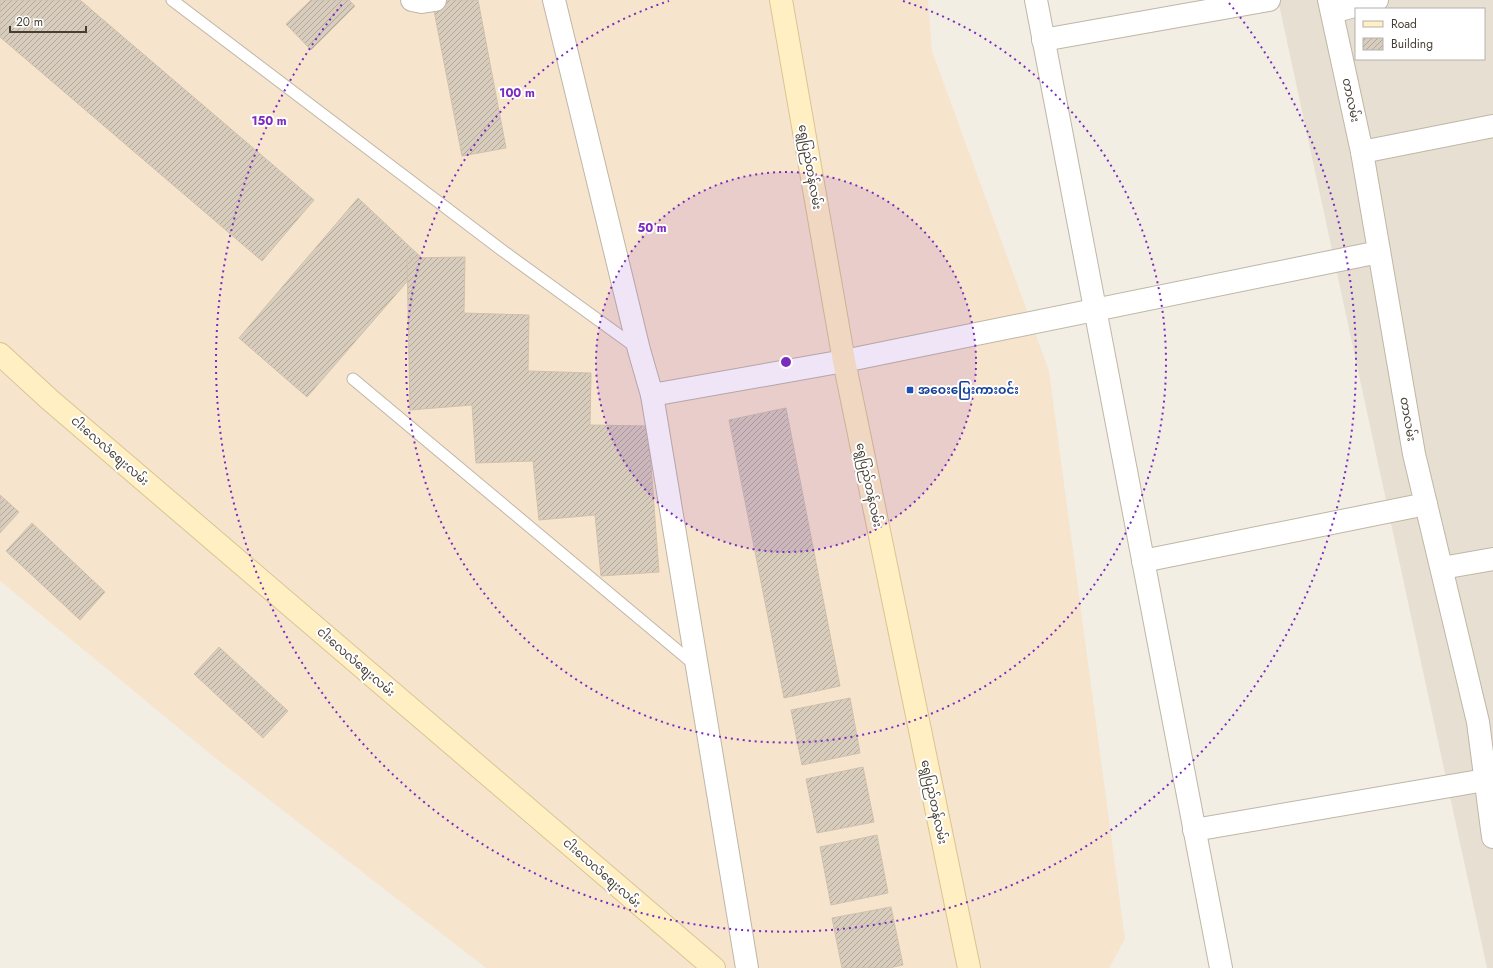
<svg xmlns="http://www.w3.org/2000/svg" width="1493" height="968" font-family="Jost,'Noto Sans Myanmar',sans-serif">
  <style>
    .residential { fill: #e7e0d2; fill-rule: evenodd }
    .commercial { fill: #f7e4cd }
    .building { fill: url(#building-hatch); stroke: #d0c1ac }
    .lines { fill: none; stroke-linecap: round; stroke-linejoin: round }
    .lane-casing { stroke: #bfb6a6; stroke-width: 13 }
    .street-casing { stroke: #bfb6a6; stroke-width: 24 }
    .secondary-casing { stroke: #d9c493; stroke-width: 24 }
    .lane { stroke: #fff; stroke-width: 11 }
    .street { stroke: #fff; stroke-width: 22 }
    .secondary { stroke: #ffefc2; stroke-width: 22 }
    .ring { fill: none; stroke: #7b2cbf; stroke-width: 2; stroke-dasharray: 2 4 }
    .transit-dot { fill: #1a4fb4; stroke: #fff; stroke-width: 1.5 }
    .labels { text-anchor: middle; stroke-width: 4; stroke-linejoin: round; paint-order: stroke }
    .street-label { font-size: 12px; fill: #453e34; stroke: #fff }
    .transit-label { font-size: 12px; font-weight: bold; fill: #164399; stroke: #fff; text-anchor: start }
    .centre { fill: #7b2cbf; stroke: #fff; stroke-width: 2 }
    .ring-label { font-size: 12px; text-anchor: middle; font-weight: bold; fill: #7b2cbf; stroke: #fff; stroke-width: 4; stroke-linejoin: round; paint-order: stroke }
  </style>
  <defs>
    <pattern id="building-hatch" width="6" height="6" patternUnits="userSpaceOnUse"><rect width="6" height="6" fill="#d8ccbc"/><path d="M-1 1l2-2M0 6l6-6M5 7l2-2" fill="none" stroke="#b1a79a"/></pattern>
  </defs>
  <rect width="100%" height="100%" fill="#f3eee4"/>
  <path class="residential" d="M1278,0H1493V968H1487ZM1356,9H1484V59H1356Z"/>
  <polygon class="commercial" points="0,0 928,0 932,51 1049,371 1125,939 1109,968 486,968 214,757 0,581"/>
  <g class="building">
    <polygon points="0,0 80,0 314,200 262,261 0,37"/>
    <polygon points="311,0 349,0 355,6 311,50 286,24"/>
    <polygon points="432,0 478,0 506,148 462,156"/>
    <polygon points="358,198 425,261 307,397 239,338"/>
    <polygon points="465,257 464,313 529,315 528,371 591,373 590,425 648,426 659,572 601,576 595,515 539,520 533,461 476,463 472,405 410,410 407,258"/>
    <polygon points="786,408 840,686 784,698 729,420"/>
    <polygon points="0,495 19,512 0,533"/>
    <polygon points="32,523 105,592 80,620 6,551"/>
    <polygon points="219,647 288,711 263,738 194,674"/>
    <polygon points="850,698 860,753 802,765 791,710"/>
    <polygon points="863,767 874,822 817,833 806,779"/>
    <polygon points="877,835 888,893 831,905 820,847"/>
    <polygon points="891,907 903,965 889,968 842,968 832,918"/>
  </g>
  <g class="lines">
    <g class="lane-casing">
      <g id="lane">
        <polyline points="172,0 503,251 637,348"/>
        <polyline points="353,379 695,665"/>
      </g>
    </g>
    <g class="street-casing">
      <g id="street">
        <polyline points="412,0 422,2 435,0"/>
        <polyline points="554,0 639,350 652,395 844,361 1379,252"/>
        <polyline points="1036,0 1221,968"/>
        <polyline points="1329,0 1362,152 1414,454 1478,722 1493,837"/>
        <polyline points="1332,12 1377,0"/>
        <polyline points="1043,40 1269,0"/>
        <polyline points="1362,152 1493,126"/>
        <polyline points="652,395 747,968"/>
        <polyline points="1143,561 1426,504"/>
        <polyline points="1442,568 1493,559"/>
        <polyline points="1194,830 1485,780"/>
      </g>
    </g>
    <g class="secondary-casing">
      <g id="secondary">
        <polyline points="781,0 844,361 969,968"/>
        <polyline points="0,354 50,400 714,968"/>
      </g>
    </g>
    <use href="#lane" class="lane"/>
    <use href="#street" class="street"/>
    <use href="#secondary" class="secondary"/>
  </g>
  <circle cx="786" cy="362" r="190" fill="#7b2cbf" fill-opacity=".12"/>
  <g class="ring">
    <circle cx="786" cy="362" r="190"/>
    <path d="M903 1A380 380 0 1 1 669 1"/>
    <path d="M1229 3A570 570 0 1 1 343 3"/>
  </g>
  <rect class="transit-dot" x="906" y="386" width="8" height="8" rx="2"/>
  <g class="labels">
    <g class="street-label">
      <text transform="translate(1351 100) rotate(78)" y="4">တာလမ်း</text>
      <text transform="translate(810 167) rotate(80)" y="4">ရွေပြည်တန်လမ်း</text>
      <text transform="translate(1408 419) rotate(80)" y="4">တာလမ်း</text>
      <text transform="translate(110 451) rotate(41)" y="4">ငါးလေလံစျေးလမ်း</text>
      <text transform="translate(869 485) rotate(78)" y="4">ရွေပြည်တန်လမ်း</text>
      <text transform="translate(356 662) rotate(41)" y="4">ငါးလေလံစျေးလမ်း</text>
      <text transform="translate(934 802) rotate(78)" y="4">ရွေပြည်တန်လမ်း</text>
      <text transform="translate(602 873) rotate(41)" y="4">ငါးလေလံစျေးလမ်း</text>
    </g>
    <g class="transit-label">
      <text x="918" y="394">အဝေးပြေးကားဝင်း</text>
    </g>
  </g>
  <circle cx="786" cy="362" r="6" class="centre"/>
  <g class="ring-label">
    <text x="517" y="97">100 m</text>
    <text x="269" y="125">150 m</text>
    <text x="652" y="232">50 m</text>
  </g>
  <rect x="1355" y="8" width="130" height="52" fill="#ffffff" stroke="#b5b2ae"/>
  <rect x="1363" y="21" width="20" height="6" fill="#ffefc2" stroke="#b5b2ae"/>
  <text x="1391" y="28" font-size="12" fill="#453e34">Road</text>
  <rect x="1363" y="38" width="20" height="12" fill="url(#building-hatch)" stroke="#b5b2ae"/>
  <text x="1391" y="48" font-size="12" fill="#453e34">Building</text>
  <path d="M10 26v6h76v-6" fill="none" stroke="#453e34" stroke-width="2"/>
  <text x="16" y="26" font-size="12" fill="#453e34" stroke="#ffffff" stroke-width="3" paint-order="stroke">20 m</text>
</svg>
